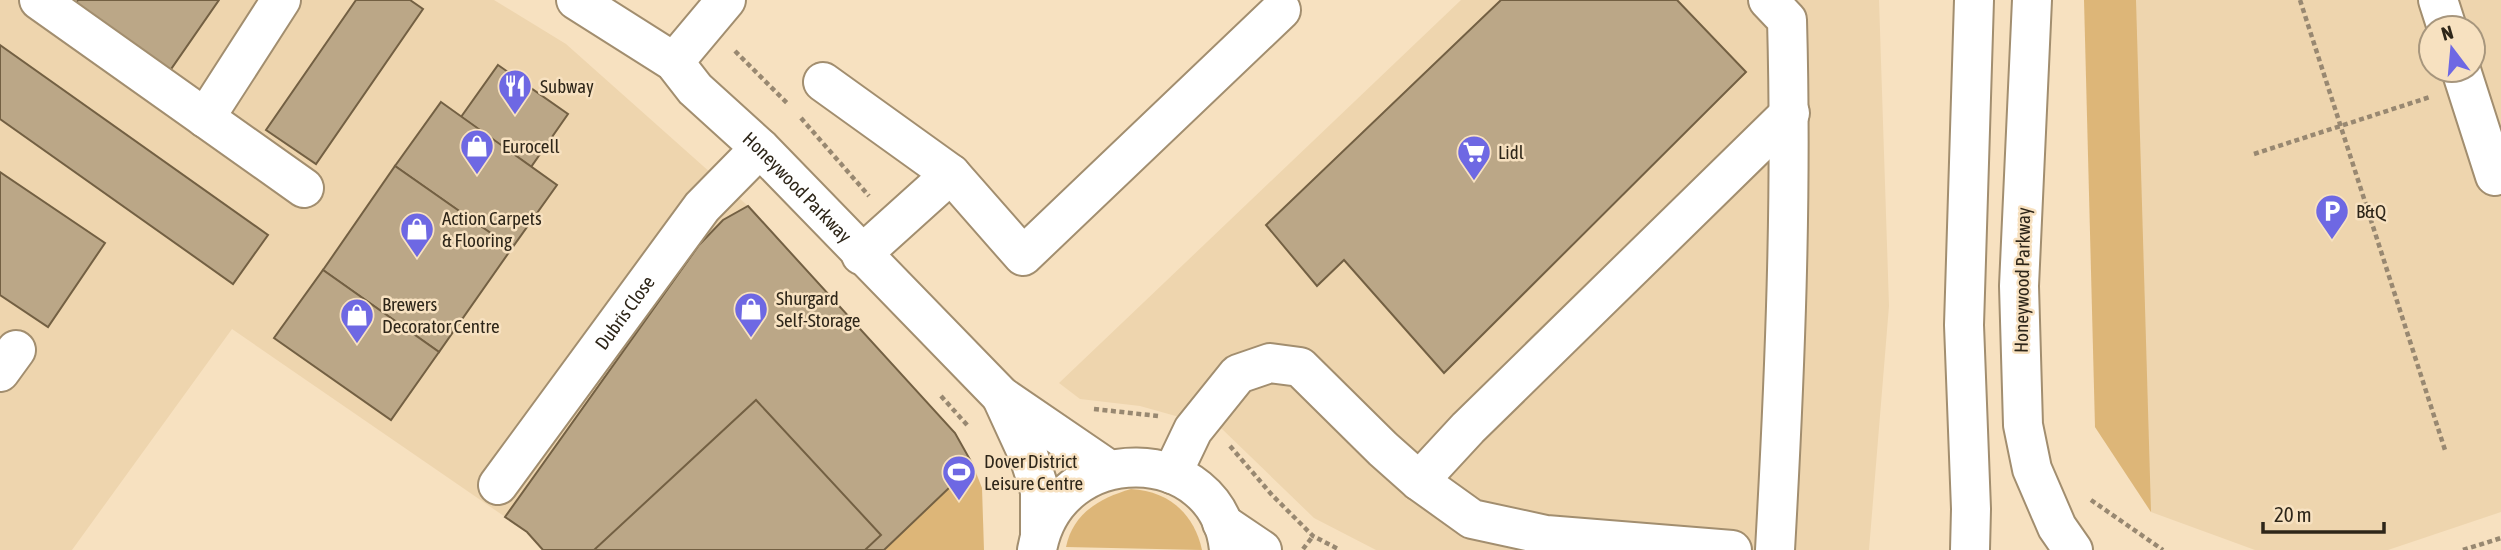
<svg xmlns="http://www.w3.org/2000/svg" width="2501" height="550" font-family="'Asap Condensed',sans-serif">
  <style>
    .built { fill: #eed5ae; fill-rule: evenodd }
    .green { fill: #ddb678 }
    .building { fill: #bba787; stroke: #736043; stroke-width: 2 }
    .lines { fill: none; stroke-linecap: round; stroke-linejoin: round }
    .minor-casing { stroke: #a28e6f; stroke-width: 42 }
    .path { stroke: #988871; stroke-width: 4.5; stroke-dasharray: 5 3.5; stroke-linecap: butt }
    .minor { stroke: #fff; stroke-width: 38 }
    .labels { text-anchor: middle; stroke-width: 5; stroke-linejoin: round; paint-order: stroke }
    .poi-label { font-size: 19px; fill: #2e2619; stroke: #f7e1c0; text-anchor: start }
    .street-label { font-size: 19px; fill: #2e2619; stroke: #f7e1c0 }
  </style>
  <rect width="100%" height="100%" fill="#f7e1c0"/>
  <g class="built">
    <polygon points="0,0 494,0 566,44 748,206 955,432 973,465 884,550 543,550 527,532 232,329 72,550 0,550"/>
    <polygon points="1461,0 1879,0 1889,306 1869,550 1376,550 1314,518 1222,429 1140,406 1080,399 1059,383"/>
    <path d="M2121,0H2501V512L2388,550H2255L2151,512L2095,427ZM2431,28H2473V70H2431Z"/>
  </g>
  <g class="green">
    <polygon points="2084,0 2136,0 2151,512 2095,427"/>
    <polygon points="973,465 982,488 984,550 884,550"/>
    <path d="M1131,489C1168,491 1194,513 1202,550L1066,547C1073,513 1100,498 1131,489Z"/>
  </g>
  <g class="building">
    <polygon points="78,0 219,0 169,72 74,6"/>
    <polygon points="356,0 410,0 423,9 316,164 266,130"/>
    <polygon points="1501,0 1677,0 1746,72 1444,373 1344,260 1317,286 1266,225"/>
    <polygon points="0,45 268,235 233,284 0,119"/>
    <polygon points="498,65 568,114 531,167 461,117"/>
    <polygon points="441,102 557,185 512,248 395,166"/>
    <polygon points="395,166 512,248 439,352 323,270"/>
    <polygon points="0,172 105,243 48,327 0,295"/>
    <polygon points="748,206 955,433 973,465 884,550 543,550 527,532 505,517 699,245 723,220"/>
    <polygon points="323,270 439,352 391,420 274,338"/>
    <polygon points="756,400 881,535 865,550 594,550"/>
  </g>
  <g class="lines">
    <g class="minor-casing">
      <g id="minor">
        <polyline points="39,0 304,188"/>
        <path id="s1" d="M576,0L674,62L695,89L760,148L1001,396L1108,469"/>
        <path d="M1768,0L1787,20C1792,198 1785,373 1775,550"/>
        <polyline points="2032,0 2019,286 2023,425 2032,469 2057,527 2073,550"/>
        <polyline points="2438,0 2447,28"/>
        <polyline points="674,62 726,0"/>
        <polyline points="2461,70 2495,176"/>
        <polyline points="823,82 951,174 1023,256 1281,10"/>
        <polyline points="205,118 281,0"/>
        <polyline points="861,255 951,174"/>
        <polyline points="0,372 16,350"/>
        <polyline points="1001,396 1029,457 1040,491 1040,535"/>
        <polyline points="1172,474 1193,430 1238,374 1270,363 1300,367 1383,449 1419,481 1472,519 1546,535 1732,550"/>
        <polyline points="1419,481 1468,428 1790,113"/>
        <path id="s2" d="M498,485L702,207L760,148"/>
        <polyline points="1222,523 1262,550"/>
        <path d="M1037,550C1057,438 1219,442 1229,550"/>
        <polyline points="1970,550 1971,509 1964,325 1974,0"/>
      </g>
    </g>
    <g class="path">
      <polyline points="2300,0 2445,450"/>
      <polyline points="735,51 788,104"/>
      <polyline points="801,118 869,196"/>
      <polyline points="2254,154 2430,97"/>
      <polyline points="941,396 968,426"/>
      <polyline points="1094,409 1158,416"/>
      <polyline points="1230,446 1272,495 1313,536 1340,550"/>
      <polyline points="2091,500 2163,550"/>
      <polyline points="1303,549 1313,536"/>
      <polyline points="2463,550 2501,538"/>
    </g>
    <use href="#minor" class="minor"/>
  </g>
  <defs>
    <g id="restaurant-pin" transform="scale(1.75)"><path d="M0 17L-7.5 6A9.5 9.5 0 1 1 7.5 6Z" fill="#6e68e3" stroke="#f7e1c0"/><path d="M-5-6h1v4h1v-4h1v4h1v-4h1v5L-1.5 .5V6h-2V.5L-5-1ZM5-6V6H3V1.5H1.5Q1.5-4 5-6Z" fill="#fff"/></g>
    <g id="shop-pin" transform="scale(1.75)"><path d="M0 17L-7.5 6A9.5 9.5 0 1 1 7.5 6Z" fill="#6e68e3" stroke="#f7e1c0"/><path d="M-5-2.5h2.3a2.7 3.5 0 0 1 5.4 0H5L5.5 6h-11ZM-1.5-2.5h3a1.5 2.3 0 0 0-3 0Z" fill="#fff"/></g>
    <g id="supermarket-pin" transform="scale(1.75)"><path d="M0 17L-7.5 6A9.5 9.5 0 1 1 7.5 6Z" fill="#6e68e3" stroke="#f7e1c0"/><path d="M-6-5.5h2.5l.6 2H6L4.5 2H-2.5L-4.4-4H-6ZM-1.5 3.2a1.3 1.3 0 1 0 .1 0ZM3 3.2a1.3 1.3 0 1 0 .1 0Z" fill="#fff"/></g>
    <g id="parking-pin" transform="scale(1.75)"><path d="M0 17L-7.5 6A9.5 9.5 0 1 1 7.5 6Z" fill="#6e68e3" stroke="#f7e1c0"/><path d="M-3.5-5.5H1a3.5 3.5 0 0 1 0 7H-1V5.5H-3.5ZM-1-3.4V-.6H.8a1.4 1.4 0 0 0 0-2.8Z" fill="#fff"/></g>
    <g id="stadium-pin" transform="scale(1.75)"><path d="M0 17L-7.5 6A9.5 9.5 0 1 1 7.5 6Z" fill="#6e68e3" stroke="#f7e1c0"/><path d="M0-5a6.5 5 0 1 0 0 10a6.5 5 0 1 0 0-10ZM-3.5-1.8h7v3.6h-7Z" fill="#fff"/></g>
  </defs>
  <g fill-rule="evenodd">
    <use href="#restaurant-pin" x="515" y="86"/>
    <use href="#shop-pin" x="477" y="146"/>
    <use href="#supermarket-pin" x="1474" y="152"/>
    <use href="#parking-pin" x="2332" y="211"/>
    <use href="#shop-pin" x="417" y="229"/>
    <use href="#shop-pin" x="751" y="309"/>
    <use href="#shop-pin" x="357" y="315"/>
    <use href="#stadium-pin" x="959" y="472"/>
  </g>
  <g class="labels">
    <g class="poi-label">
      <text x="540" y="93">Subway</text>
      <text x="502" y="153">Eurocell</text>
      <text x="1498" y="159">Lidl</text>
      <text x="2356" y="218">B&amp;Q</text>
      <text x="442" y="225">Action Carpets<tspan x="442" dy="22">&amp; Flooring</tspan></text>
      <text x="776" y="305">Shurgard<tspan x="776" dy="22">Self-Storage</tspan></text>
      <text x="382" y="311">Brewers<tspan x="382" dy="22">Decorator Centre</tspan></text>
      <text x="984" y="468">Dover District<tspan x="984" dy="22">Leisure Centre</tspan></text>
    </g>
    <g class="street-label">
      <text dy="7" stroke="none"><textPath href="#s1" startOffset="292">Honeywood Parkway</textPath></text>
      <text transform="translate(2022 280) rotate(-89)" y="7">Honeywood Parkway</text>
      <text dy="7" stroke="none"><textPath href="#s2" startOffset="214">Dubris Close</textPath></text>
    </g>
  </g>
  <g transform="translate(2452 49) rotate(344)"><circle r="33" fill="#f7e1c0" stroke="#a7967d" stroke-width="2"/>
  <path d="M0-5L12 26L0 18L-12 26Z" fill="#6e68e3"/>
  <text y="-10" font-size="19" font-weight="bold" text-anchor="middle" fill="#2e2619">N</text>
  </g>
  <path d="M2263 522v10h121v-10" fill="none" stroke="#2e2619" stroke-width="3.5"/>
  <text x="2274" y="522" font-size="21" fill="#2e2619" stroke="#f7e1c0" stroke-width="5" paint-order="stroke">20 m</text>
</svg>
